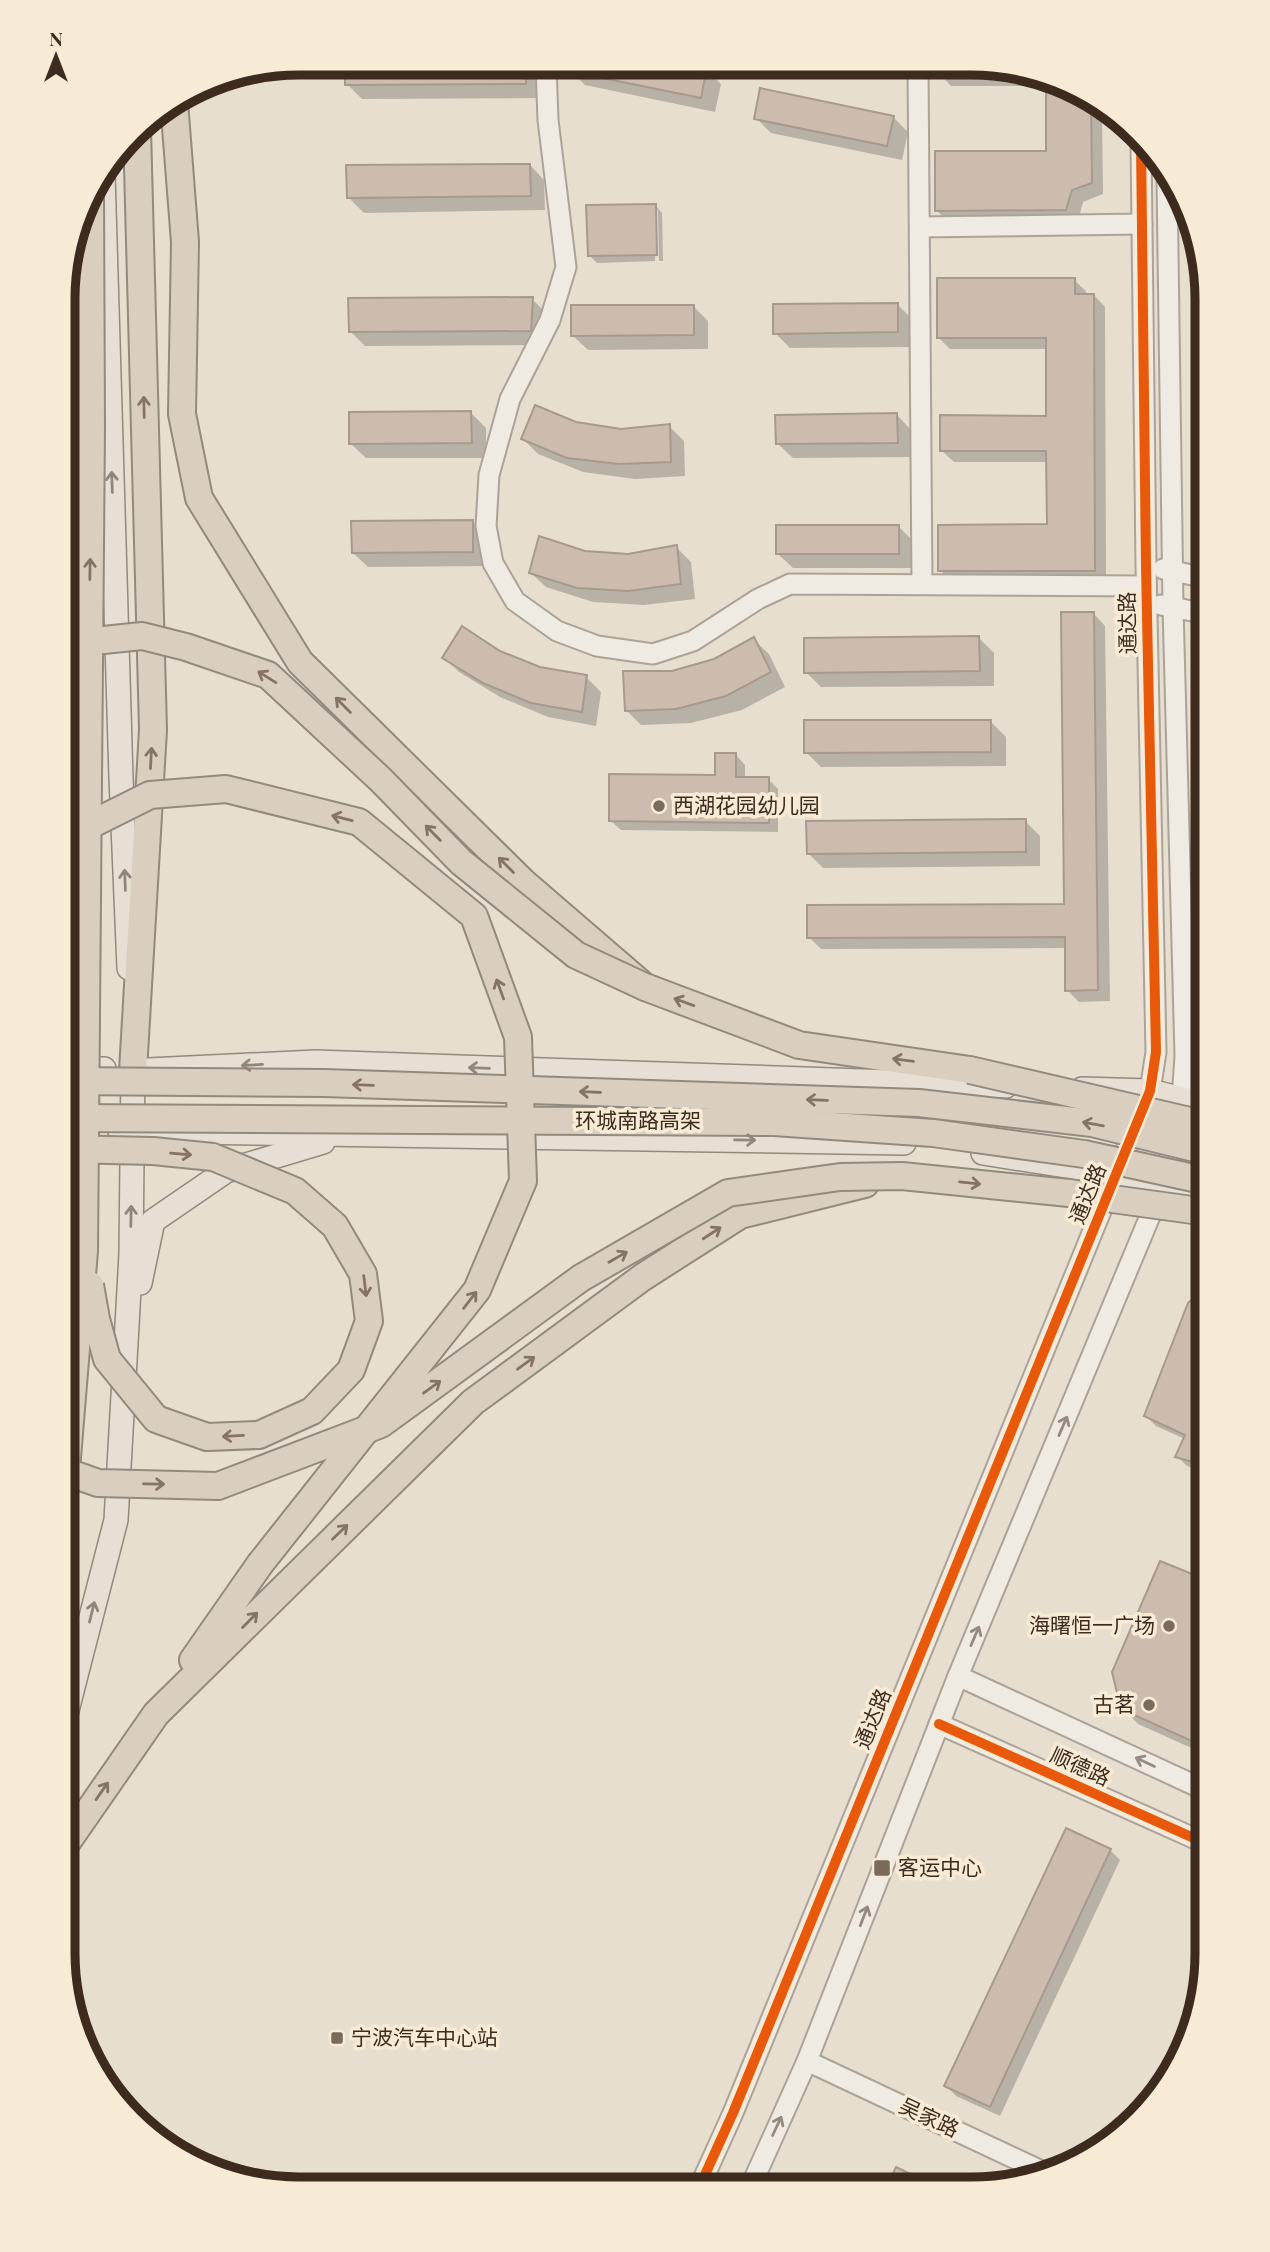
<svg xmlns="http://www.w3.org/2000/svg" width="1270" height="2252" font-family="'Playfair Display','Noto Sans SC',serif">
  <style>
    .shadow { fill: #0003 }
    .building { fill: #ccbcb0; stroke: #a8998f; stroke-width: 2 }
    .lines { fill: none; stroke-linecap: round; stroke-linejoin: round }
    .minor-casing { stroke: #aca398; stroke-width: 23 }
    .major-casing { stroke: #92897f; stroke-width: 26 }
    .highway-casing { stroke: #92897f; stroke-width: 30 }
    .minor { stroke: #efeae2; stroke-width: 19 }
    .major { stroke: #e7dfd3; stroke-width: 23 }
    .highway { stroke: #dacec0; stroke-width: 26 }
    .highway-bridge-casing { stroke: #92897f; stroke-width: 30; stroke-linecap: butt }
    .highway-bridge { stroke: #dacec0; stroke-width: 26 }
    .cycleway-casing { stroke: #f8ebd6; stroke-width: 15 }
    .cycleway { stroke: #e8590c; stroke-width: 10 }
    .oneway { stroke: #847467 }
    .oneway2 { stroke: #928579 }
    .oneway3 { stroke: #968a80 }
    .poi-dot { fill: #786a5d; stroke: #f8ebd6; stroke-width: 2.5 }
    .labels { text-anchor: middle; stroke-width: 7; stroke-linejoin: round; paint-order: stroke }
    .street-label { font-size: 21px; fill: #3d2b1f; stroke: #f8ebd6 }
    .poi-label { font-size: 21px; fill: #3d2b1f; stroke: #f8ebd6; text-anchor: start }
    .rim { fill: none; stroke: #3d2b1f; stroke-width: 9 }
  </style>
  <rect width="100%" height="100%" fill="#e7ded0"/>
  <g class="shadow">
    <polygon points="347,63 540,64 540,98 362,99 347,84"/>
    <polygon points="571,65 691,65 706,69 721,84 715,112 585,85 570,70"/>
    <polygon points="940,67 1017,67 1102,110 1103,194 1083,202 1078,221 949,222 937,211 1048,153 1048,86 951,86 940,74"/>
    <polygon points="893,117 908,132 902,160 771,133 756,118"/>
    <polygon points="530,165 544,180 545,210 364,213 349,198"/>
    <polygon points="655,205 662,213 663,261 659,261 658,210 654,210 655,261 597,263 589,255"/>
    <polygon points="1074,280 1086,291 1086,295 1094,295 1105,307 1106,582 952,582 940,570 1048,526 1048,462 954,462 942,451 1048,417 1048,349 950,349 939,338"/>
    <polygon points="532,299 547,314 545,345 365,346 350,331"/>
    <polygon points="897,304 912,319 912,347 790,348 775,333"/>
    <polygon points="693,306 708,321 708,349 588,350 573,336"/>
    <polygon points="1201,390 1207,390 1207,512 1203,498"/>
    <polygon points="471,413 486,428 486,458 366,458 351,444"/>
    <polygon points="897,415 911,430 912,457 793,458 778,444"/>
    <polygon points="576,424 621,431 669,426 684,441 685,476 635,479 583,472 538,454 523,439"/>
    <polygon points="472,521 487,536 487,566 368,567 353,553"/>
    <polygon points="898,526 913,541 913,568 793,568 778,554"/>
    <polygon points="676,547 691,562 695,599 644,605 593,602 546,587 531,573 584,553 628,556"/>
    <polygon points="1094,614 1105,626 1110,1001 1079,1002 1067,990 1067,948 821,949 809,937 1066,906"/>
    <polygon points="979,638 994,653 994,686 821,687 806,672"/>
    <polygon points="754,640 769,654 785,687 742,710 691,723 641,725 626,710 672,673 714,661"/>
    <polygon points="499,653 539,669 586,677 601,692 596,726 548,717 500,697 459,672 444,657"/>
    <polygon points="991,722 1006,737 1006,766 821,767 806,752"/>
    <polygon points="736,755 745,765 745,778 768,779 778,789 778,832 621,830 611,821 717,777"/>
    <polygon points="1025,821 1040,836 1040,866 823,868 808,853"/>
    <polygon points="1207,1287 1207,1468 1205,1472 1187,1466 1177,1456 1185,1439 1156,1426 1146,1416"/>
    <polygon points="1207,1582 1207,1755 1138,1724 1123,1708"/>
    <polygon points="1110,1850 1120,1860 1000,2116 956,2096 946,2086"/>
  </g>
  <g class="building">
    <polygon points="345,63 526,64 526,84 345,85"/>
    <polygon points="574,65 700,65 707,67 701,98 573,72"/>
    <polygon points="1046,82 1091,104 1092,183 1072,190 1066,210 935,211 935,151 1046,151"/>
    <polygon points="760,88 894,116 887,146 754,119"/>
    <polygon points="530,164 531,196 347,198 346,165"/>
    <polygon points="656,204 657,255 588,256 586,205"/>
    <polygon points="937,278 1075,278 1075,294 1094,294 1095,571 938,571 938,525 1047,524 1046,451 940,451 940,415 1046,416 1046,338 937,338"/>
    <polygon points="533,297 531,331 349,332 348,298"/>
    <polygon points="898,303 898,332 773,334 773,304"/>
    <polygon points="571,305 694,305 694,335 571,336"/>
    <polygon points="535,405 576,422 621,429 670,424 671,462 619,464 567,458 521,439"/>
    <polygon points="471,411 472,443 349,444 349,412"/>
    <polygon points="897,413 898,443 776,444 775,415"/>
    <polygon points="473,520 473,552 352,553 351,521"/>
    <rect x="776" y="525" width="123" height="29"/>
    <polygon points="539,536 585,551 628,554 677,545 681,584 628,591 577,588 529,573"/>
    <polygon points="1061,612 1094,612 1098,990 1065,991 1065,937 807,938 807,905 1064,904"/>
    <polygon points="462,626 500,651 540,667 587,675 582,712 531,703 483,683 442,658"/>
    <polygon points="979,636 980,671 804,673 804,638"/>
    <polygon points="754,637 771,672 726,696 676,709 625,711 623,671 672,671 714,659"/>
    <polygon points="804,720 991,720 991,752 804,753"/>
    <polygon points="715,753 736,753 736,777 769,777 769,823 609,821 609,774 715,775"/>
    <polygon points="1026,819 1026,852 807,854 806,821"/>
    <polygon points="1207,1284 1207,1452 1200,1449 1196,1463 1175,1457 1185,1435 1144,1416 1188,1303"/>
    <polygon points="1160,1561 1207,1580 1207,1748 1121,1709 1112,1672"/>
    <polygon points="1066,1828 1111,1849 990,2107 944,2086"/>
    <polygon points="896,2167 941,2189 886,2189"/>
  </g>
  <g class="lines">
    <g class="minor-casing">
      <g id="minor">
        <polyline points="546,65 548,120 566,267 550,320 510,399 489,475 486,526 493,563 515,601 557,631 597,646 653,654 693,641 758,599 790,584 1146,586"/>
        <polyline points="918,67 922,584"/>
        <polyline points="920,227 1142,224"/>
        <polyline points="1163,569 1207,578"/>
        <polyline points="1161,605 1207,614"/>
        <polyline points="958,1676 1207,1791"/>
        <polyline points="939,1724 1207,1844"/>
        <polyline points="807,2061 1050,2175"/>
        <polyline points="699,2188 733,2113 1150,1091 1156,1052 1146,566 1141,144"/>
        <polyline points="750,2188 807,2061 958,1676 1163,1185 1182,1099 1185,1056 1173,607 1167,182"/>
      </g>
    </g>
    <g class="major-casing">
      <g id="major">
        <polyline points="103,174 121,778 129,968"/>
        <polyline points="64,1068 104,1069"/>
        <polyline points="148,1070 315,1062 1006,1086"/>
        <polyline points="1082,1089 1150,1091 1207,1105"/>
        <polyline points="120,1131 904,1143"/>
        <polyline points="983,1153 1117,1174 1207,1195"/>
        <polyline points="140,1283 153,1221 226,1171 323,1142"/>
        <polyline points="63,1726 116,1520 131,1254 133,1065"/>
      </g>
    </g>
    <g class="highway-casing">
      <g id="highway">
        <polyline points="174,102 185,242 182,414 199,498 300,662 522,881 645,987 799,1045 970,1070"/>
        <polyline points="133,1071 153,730 137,129"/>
        <polyline points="193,1660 260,1564"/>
        <polyline points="63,1848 156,1714 473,1402 643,1277 740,1215 865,1184"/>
      </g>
    </g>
    <use href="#minor" class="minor"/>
    <use href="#major" class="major"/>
    <use href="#highway" class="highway"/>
    <g class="highway-bridge-casing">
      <g id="highway-bridge">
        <polyline points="65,644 142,636 186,647 268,675 381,780 461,862 576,955 645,987"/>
        <polyline points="64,838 150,795 226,789 359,822 474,916 518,1037 523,1181 477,1290 260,1564"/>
        <polyline points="970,1070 1207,1125"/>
        <polyline points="64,1081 324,1083 919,1103 1092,1123 1207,1151"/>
        <polyline points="64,1118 774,1122 933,1133 1084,1154 1207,1181"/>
        <polyline points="64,1149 153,1151 213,1157 295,1191 335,1226 363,1274 369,1321 351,1370 312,1411 259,1435 207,1437 156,1419 107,1359 96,1319 90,1285"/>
        <polyline points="64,1471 98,1483 218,1486 381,1424 581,1278 728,1193 840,1177 902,1176 1069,1193 1207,1212"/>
        <polyline points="64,1494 84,1251 91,427 90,191"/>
      </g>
    </g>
    <use href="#highway-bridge" class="highway-bridge"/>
    <g class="cycleway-casing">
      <g id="cycleway">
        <polyline points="939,1724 1207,1844"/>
        <polyline points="699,2188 733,2113 1150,1091 1156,1052 1146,566 1141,144"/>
      </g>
    </g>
    <use href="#cycleway" class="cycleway"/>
  </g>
  <defs><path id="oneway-shaft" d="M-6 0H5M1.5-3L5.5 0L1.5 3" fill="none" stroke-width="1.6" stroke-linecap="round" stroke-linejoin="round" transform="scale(1.75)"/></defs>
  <g class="oneway">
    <use href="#oneway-shaft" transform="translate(144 407) rotate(-91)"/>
    <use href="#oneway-shaft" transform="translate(90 569) rotate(-89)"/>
    <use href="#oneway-shaft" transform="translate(267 677) rotate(-148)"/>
    <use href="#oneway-shaft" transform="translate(343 705) rotate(-135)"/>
    <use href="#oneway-shaft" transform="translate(151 758) rotate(-87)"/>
    <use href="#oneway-shaft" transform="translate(342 818) rotate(-166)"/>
    <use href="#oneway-shaft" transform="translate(433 833) rotate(-135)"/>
    <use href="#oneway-shaft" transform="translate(506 865) rotate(-135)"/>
    <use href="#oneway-shaft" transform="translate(500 989) rotate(-110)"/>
    <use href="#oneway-shaft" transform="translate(684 1002) rotate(-160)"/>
    <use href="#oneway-shaft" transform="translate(903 1060) rotate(-172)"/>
    <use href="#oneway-shaft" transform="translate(363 1085) rotate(-178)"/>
    <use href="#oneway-shaft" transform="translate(590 1092) rotate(-178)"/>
    <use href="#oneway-shaft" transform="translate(817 1100) rotate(-178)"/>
    <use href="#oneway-shaft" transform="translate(1093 1124) rotate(-170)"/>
    <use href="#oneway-shaft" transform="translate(181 1154) rotate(5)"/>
    <use href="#oneway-shaft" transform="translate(970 1183) rotate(6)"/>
    <use href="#oneway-shaft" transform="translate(712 1233) rotate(-33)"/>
    <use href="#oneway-shaft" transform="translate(618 1257) rotate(-30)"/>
    <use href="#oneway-shaft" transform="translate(365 1286) rotate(83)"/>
    <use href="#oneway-shaft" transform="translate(470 1300) rotate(-52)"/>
    <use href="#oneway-shaft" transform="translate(526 1363) rotate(-36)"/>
    <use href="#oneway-shaft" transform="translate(432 1387) rotate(-36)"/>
    <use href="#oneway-shaft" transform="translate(233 1436) rotate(177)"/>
    <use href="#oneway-shaft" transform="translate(154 1484) rotate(1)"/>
    <use href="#oneway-shaft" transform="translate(340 1532) rotate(-44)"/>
    <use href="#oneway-shaft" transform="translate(250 1620) rotate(-45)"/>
    <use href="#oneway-shaft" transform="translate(102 1791) rotate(-55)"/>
  </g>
  <g class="oneway2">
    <use href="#oneway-shaft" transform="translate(112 482) rotate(-92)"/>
    <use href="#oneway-shaft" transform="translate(125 880) rotate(-92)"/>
    <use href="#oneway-shaft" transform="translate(252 1065) rotate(177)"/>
    <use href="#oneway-shaft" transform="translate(479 1068) rotate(-178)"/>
    <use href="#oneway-shaft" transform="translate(745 1140) rotate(1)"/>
    <use href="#oneway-shaft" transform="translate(131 1216) rotate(-89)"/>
    <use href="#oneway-shaft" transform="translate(92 1612) rotate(-76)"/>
  </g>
  <g class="oneway3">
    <use href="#oneway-shaft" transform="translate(1063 1426) rotate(-67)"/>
    <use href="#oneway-shaft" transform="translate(975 1636) rotate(-67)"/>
    <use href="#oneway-shaft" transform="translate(1145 1762) rotate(-155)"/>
    <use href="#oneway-shaft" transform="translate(864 1916) rotate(-69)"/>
    <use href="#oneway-shaft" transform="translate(777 2126) rotate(-65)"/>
  </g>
  <g class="poi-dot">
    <circle cx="659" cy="806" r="7"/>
    <circle cx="1169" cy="1626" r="7"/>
    <circle cx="1149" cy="1705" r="7"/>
    <rect x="873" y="1859" width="18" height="18" rx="3.5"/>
    <rect x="330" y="2031" width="14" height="14" rx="3.5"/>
  </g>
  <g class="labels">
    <g class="street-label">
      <text transform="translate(1128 623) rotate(-91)" y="7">通达路</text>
      <text x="638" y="1128">环城南路高架</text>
      <text transform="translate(1088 1194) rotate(-68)" y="7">通达路</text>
      <text transform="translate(873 1719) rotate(-68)" y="7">通达路</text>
      <text transform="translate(1080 1767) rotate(24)" y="7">顺德路</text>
      <text transform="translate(929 2118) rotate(25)" y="7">吴家路</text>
    </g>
    <g class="poi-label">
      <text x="673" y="813">西湖花园幼儿园</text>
      <text x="1155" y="1633" text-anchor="end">海曙恒一广场</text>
      <text x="1135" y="1712" text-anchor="end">古茗</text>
      <text x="898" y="1875">客运中心</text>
      <text x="351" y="2045">宁波汽车中心站</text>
    </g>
  </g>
  <path d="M0 0H1270V2252H0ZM299 75H971A224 224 0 0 1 1195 299V1953A224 224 0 0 1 971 2177H299A224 224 0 0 1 75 1953V299A224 224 0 0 1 299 75Z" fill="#f8ebd6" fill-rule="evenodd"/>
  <path class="rim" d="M299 75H971A224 224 0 0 1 1195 299V1953A224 224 0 0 1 971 2177H299A224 224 0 0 1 75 1953V299A224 224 0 0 1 299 75Z"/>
  <g transform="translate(56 56)" stroke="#f8ebd6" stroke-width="5" paint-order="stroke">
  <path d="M0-5L12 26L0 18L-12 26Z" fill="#3d2b1f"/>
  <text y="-10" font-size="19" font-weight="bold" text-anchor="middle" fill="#3d2b1f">N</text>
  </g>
</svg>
